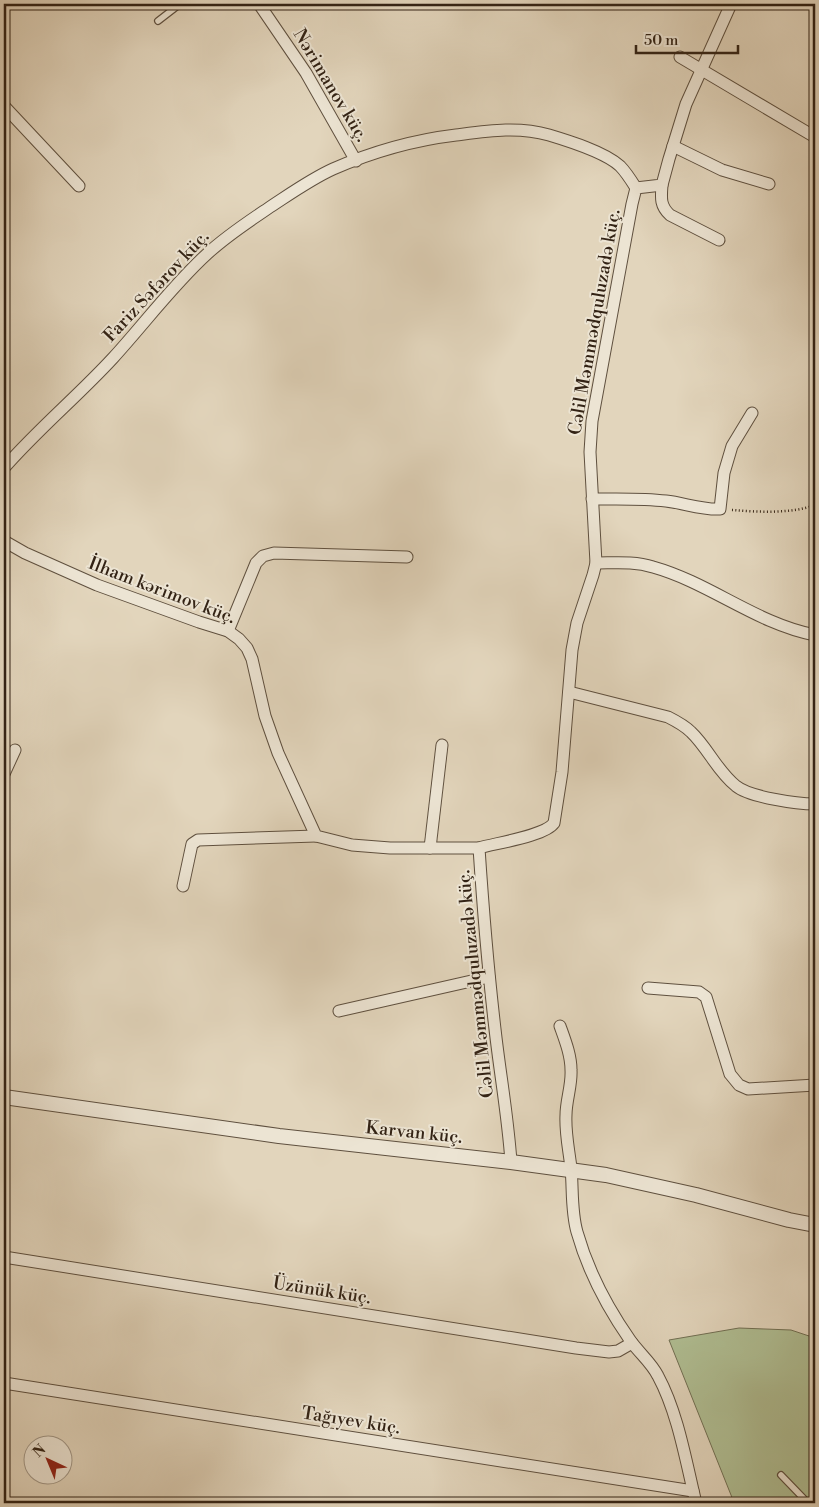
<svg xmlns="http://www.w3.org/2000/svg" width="819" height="1507" font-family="'Libre Bodoni',serif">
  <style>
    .green { fill: #b0be93; stroke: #727054 }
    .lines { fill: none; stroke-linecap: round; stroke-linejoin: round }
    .service-casing { stroke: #5f503f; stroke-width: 8 }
    .minor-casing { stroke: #5f503f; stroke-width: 13 }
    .tertiary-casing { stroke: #5f503f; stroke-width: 16 }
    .path { stroke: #332315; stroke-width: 2.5; stroke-dasharray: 1 2.5; stroke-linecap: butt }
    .service { stroke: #ece4d3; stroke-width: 5.5 }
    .minor { stroke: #ece4d3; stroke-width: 11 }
    .tertiary { stroke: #ece4d3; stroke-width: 14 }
    .labels { text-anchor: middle; stroke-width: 4; stroke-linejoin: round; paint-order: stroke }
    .street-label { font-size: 18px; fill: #332315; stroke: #ece4d3 }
  </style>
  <rect width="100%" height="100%" fill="#e2d5bc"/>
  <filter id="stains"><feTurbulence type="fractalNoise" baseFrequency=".004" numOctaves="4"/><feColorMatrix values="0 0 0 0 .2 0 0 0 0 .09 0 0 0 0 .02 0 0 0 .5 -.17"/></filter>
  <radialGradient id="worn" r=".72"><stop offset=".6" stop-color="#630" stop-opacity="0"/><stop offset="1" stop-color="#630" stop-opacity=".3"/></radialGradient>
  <polygon class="green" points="739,1328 791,1330 815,1338 815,1503 733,1503 733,1500 669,1340"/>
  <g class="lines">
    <g class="service-casing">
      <g id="service">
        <polyline points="158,21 180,4"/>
        <polyline points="781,1475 808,1503"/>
      </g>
    </g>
    <g class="minor-casing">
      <g id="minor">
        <polyline points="259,4 306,73 356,161"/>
        <polyline points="680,57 815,137"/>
        <polyline points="4,106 79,186"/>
        <polyline points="673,146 722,170 769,184"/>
        <path d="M662,185C661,198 660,206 670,215L719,240"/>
        <path d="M4,468C38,429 78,396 113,358C145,323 173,285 207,254C226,236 248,222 270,207C290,194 311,179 333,169C372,152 414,140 456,135C487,131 518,126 549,135C569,141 605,152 620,166C626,172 631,180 636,188"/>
        <path d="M592,499C617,499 642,498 666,501C684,503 702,510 720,509L724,473L732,446L752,413"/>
        <polyline points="4,541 25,553 97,585 199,622 228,631 239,639 247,648 252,659 265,716 278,753 316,836 352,845 390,848 479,848"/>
        <path d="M596,563C615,563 634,561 653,567C710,583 757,624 815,635"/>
        <polyline points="228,631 256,563 263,556 274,553 407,557"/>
        <path d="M569,692L668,717C676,721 684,725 691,732C708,748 717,771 736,786C749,797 797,804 815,804"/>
        <polyline points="4,774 15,750"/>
        <polyline points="430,848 442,745"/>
        <polyline points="183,886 192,844 198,840 316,836"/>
        <polyline points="648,988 699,992 706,997 730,1074 739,1085 748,1089 815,1085"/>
        <polyline points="339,1011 489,977"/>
        <path d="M560,1026C565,1040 571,1055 571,1070C572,1085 566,1100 566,1115C565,1133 569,1150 571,1168C573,1189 571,1211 577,1232C588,1271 607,1307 630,1340C639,1353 651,1362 658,1376C678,1413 686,1462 696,1503"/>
        <path d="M511,1162C508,1117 500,1074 495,1029C488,969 483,908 479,848C496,843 545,836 554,823L562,772L572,650L577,623L593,575L596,563L590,452L592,421L632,204L636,188L662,185L669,159L686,104L731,4"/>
        <polyline points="4,1257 576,1348 609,1352 618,1351 632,1343"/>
        <polyline points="4,1383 693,1491"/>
      </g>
    </g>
    <g class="tertiary-casing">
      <polyline id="tertiary" points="4,1097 279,1136 511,1162 606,1175 696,1195 789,1220 815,1225"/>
    </g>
    <path class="path" d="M732,510C758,512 791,514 815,505"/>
    <use href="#service" class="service"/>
    <use href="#minor" class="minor"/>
    <use href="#tertiary" class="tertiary"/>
  </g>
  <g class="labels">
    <g class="street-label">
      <text transform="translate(331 85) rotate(59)" y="6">Nərimanov küç.</text>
      <text transform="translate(156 286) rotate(-47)" y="6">Fariz Səfərov küç.</text>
      <text transform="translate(594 322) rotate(-80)" y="6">Cəlil Məmmədquluzadə küç.</text>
      <text transform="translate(162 590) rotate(21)" y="6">İlham kərimov küç.</text>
      <text transform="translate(475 984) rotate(-96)" y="6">Cəlil Məmmədquluzadə küç.</text>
      <text transform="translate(414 1132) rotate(6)" y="6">Karvan küç.</text>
      <text transform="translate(322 1290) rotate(9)" y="6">Üzünük küç.</text>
      <text transform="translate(351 1420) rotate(9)" y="6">Tağıyev küç.</text>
    </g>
  </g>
  <rect width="819" height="1507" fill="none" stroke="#e2d5bc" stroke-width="20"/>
  <rect x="5" y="5" width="809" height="1497" fill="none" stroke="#332315" stroke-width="2.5"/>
  <rect x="10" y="10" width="799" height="1487" fill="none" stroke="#332315"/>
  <g transform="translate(48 1460) rotate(316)"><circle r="24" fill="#ece4d3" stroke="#a29787"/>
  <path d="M0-4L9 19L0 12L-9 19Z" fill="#8f2418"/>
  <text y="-8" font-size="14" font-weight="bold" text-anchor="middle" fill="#332315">N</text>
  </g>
  <path d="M636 45v8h102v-8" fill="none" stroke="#332315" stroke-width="2.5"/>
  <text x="644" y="45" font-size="15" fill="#332315" stroke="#ece4d3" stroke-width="4" paint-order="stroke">50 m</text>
  <rect width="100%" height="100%" filter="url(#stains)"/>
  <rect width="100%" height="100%" fill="url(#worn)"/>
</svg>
